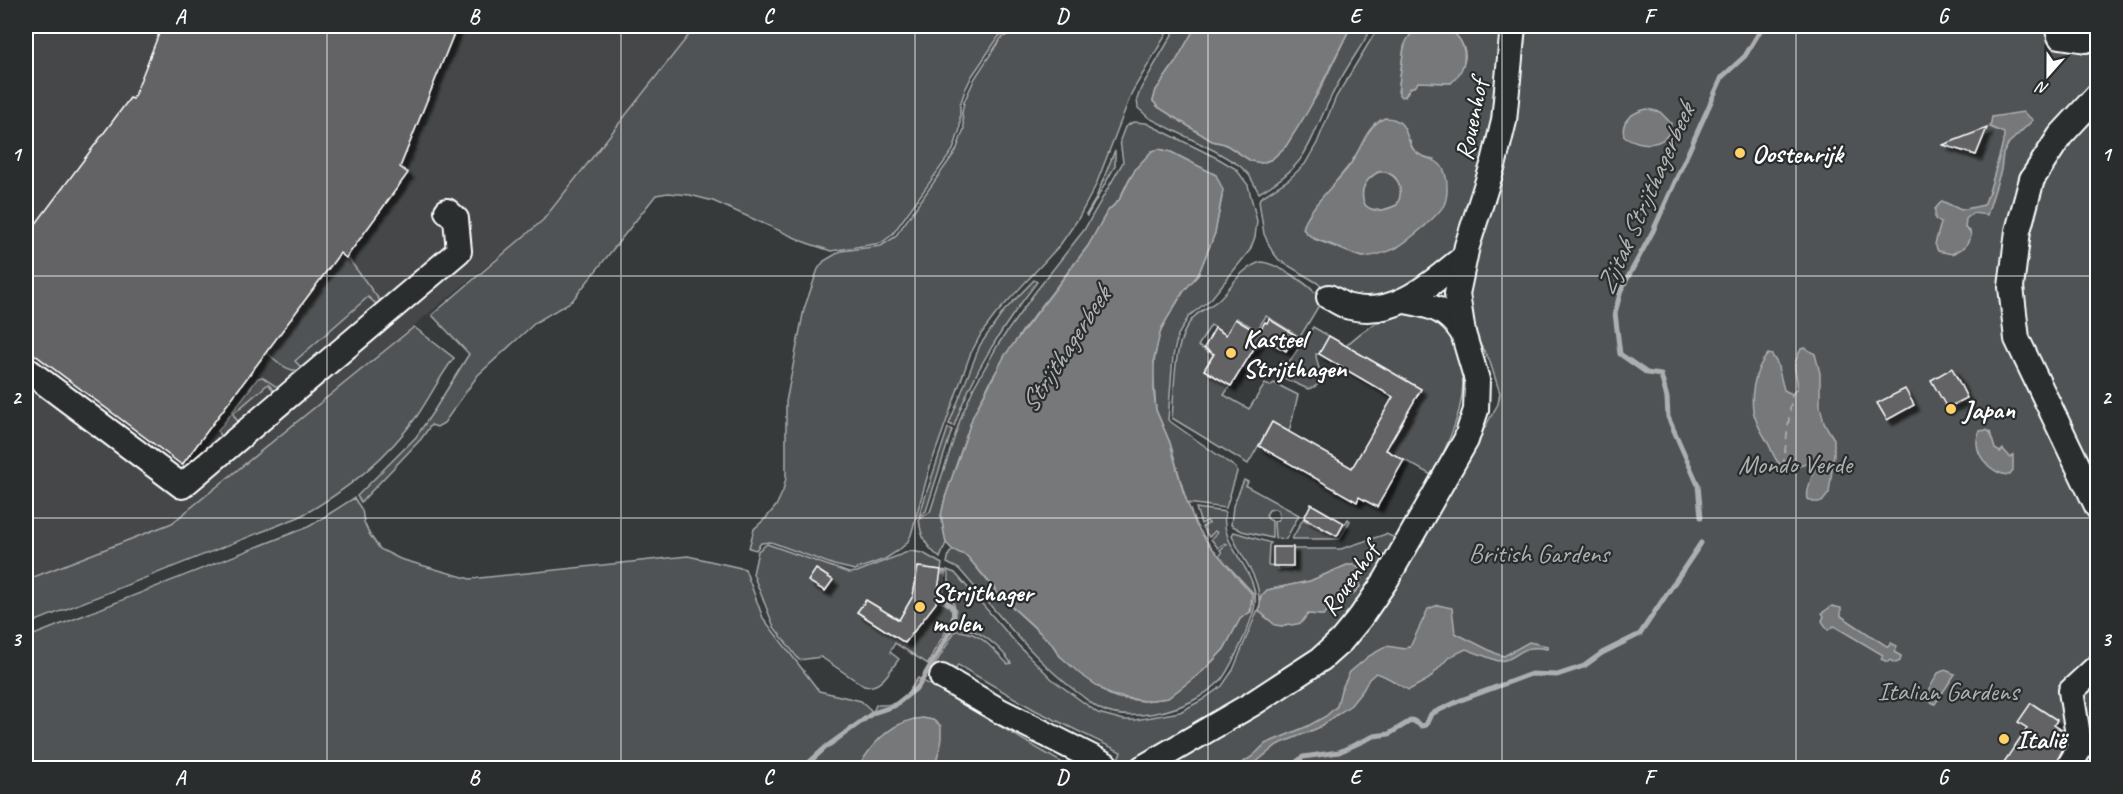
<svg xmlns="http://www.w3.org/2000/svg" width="2123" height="794" font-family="Caveat,sans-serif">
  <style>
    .built { fill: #444748 }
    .green { fill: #505354; stroke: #a8a9aa; stroke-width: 1.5; fill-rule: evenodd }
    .water { fill: #767879; stroke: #adaeaf; stroke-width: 1.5; fill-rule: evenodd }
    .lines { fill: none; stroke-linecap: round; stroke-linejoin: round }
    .stream { stroke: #adaeaf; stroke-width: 5 }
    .ferry { stroke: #b4b5b5; stroke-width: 1.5; stroke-dasharray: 8 6; stroke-linecap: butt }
    .building { fill: #636465; stroke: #fff; stroke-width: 1.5; filter: url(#shadow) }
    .minor-casing { stroke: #fff; stroke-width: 28 }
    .minor { stroke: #2a2d2e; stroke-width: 24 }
    .grid { fill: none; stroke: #fff; stroke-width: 1.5; stroke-opacity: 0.55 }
    .poi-dot { fill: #ffd166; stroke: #2a2d2e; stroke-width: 2 }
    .labels { text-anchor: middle; stroke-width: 4.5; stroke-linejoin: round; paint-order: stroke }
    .street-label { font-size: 26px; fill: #fff; stroke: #2a2d2e }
    .poi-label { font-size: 26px; font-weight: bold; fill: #fff; stroke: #2a2d2e; text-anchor: start }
    .park-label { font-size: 26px; fill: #b0b2b2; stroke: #2a2d2e }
    .water-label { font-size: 27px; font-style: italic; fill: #b4b5b5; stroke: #2a2d2e }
    .neatline { fill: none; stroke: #fff; stroke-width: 2 }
    .grid-label { font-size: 20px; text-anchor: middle; font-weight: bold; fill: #fff }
  </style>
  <defs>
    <filter id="shadow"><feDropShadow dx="5.5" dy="5.5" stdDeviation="1.5" flood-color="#0009"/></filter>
  </defs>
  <rect width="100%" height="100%" fill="#373a3b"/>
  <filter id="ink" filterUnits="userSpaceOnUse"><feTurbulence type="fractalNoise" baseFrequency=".0167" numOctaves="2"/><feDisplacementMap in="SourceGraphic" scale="12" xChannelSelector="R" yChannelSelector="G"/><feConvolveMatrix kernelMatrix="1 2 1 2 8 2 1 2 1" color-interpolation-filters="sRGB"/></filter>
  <g filter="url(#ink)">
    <polygon class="built" points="26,26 696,26 543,220 172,523 26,580"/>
    <g class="green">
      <polygon points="696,26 1018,26 999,36 972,76 965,90 960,105 960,129 953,150 892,235 881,243 831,251 807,243 713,201 690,195 668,193 656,195 572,301 536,322 478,375 444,423 437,427 431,425 421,439 361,502 357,496 416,437 435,409 469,354 432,315 543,220"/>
      <polygon points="1025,26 1171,26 1132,92 1096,185 1078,219 1060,245 996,314 981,334 970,355 930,467 911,535 907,543 899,550 885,559 855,570 834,565 771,542 761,543 756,550 749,548 754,529 766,518 776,506 783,491 786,478 786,402 804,309 818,269 824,261 841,251 881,246 895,237 956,151 964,129 962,113 964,102 975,78 1001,38"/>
      <path d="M1177,26H1196L1175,63L1156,90L1153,101L1158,107L1212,141L1225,144L1251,161L1262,163L1272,159L1286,146L1319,92L1351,26H1373C1360,49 1343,72 1331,97C1307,145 1310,164 1259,193L1249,175L1239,165L1215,151L1149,118L1138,108L1137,99L1141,88Z"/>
      <path d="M1379,26H1423L1416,29L1404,46L1398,92L1405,96L1410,88L1416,86L1418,82L1451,83C1455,77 1462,70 1464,63C1470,46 1454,31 1439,26H1507L1499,115L1459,246L1407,291L1354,302L1324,287L1279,260L1272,251L1264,234L1259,201L1260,198L1288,180L1305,164L1317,143L1336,97ZM1375,123L1410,140C1412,153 1421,157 1434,159L1426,225L1396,248L1362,257L1314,239L1320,201L1351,163Z"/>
      <polygon points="1521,26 2097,26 2097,768 1156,768 1314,673 1412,556 1498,404 1500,393 1489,359 1475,336 1465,277"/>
      <path d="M1133,122L1146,123L1219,159L1236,169L1248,185L1257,221L1255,237L1250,250L1211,299L1189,316L1178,335L1173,356L1168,420L1236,468L1237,472L1226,508L1187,503L1170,443L1156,410L1153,369L1158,338L1166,320L1186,288L1198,275L1215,233L1222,197L1216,175L1171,152L1164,150L1152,151L1129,179L1119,200L1107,212L1088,246L1023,330L992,378L973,416L945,498L941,516L946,543L940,558C926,546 921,538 919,519L930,512L961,417L974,387L999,343L1033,295L1084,230L1123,162L1120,140L1125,127Z"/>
      <polygon points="1115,150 1115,166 1087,216 1086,215 1095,200"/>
      <path d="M1384,171C1399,177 1405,189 1397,205C1386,210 1374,214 1365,205C1358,190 1366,174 1384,171Z"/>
      <path d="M342,250L384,306L381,308L368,297L295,361L304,370C288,374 277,361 266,352Z"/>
      <path d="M1261,262C1276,263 1316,287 1321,302L1300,337L1266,316L1257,330L1236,318L1226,335L1211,325L1198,346L1213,355L1204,370L1230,386L1224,395L1249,409L1265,384L1270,386L1274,383L1298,395L1289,432L1272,422L1248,464L1172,418C1175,388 1172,340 1194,317C1201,309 1213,306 1220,298C1233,285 1241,268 1261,262Z"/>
      <path d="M1034,280L1037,282C1003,326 972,373 954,426L949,424L980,345L1004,311Z"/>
      <path d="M1409,311C1417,314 1428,316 1435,320C1444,325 1449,333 1453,342C1477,387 1452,433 1433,476L1386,450L1421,389L1346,346C1365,327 1383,318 1409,311Z"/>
      <path d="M414,327L454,358C440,376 430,397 417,416C386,459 345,492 299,517L26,625V580L172,523Z"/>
      <path d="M1313,327L1329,336L1319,354H1316C1316,368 1331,384 1308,389L1279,376V371L1277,368L1281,362H1289Z"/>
      <polygon points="262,377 277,387 277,394 268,384 233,414 240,425 222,437 220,436 218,431 258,378"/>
      <polygon points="948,428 952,430 926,511 919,516"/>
      <polygon points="1244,480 1248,482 1246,486 1299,515 1286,539 1275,538 1274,522 1279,519 1278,510 1274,509 1269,510 1266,515 1268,519 1272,521 1272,538 1242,531 1231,525 1233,506"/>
      <path d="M354,498L362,510L364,522L370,535L380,549L400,559L470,579L688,556L745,569L763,618L819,691L861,701L873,712L876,705C902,706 904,699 918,678L1071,768H26V638L310,526Z"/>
      <path d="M1196,508L1225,512C1219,548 1259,569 1255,604C1253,621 1232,665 1222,679C1216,686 1208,691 1201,696C1176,712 1128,723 1100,709C1093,705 1085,698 1078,693C1032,658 997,612 959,569L947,563L949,554L954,549L967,556L998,594L1052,644L1060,656L1108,694L1118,698L1144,701L1168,698L1213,661L1224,649L1240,619L1245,614L1251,612L1254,594L1219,556L1222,553L1220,550L1227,544L1225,543L1218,548L1211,539L1217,533L1215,531L1209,537L1202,527L1209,523L1207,521L1201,524Z"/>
      <polygon points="1303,519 1337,537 1348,519 1350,521 1340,539 1292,539"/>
      <path d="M1234,532L1271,543L1269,545L1268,565L1278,566V569L1290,568L1293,549H1341L1386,534L1400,540L1333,641L1132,766L1116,763L1121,752L1035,710L958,665L951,677L934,666L955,631C980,630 991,648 1008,664L1011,663C1003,651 988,637 974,631C968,629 961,629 955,627L956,615L947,570L955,573L1017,644L1053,680L1098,713L1124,720H1135L1180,712L1202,700L1222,686L1233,670L1259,607C1262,618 1272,622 1282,626C1296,620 1295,629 1308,614L1323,615L1342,598L1353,594L1360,587L1361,573L1358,566L1347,565L1310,581L1271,589L1261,596L1259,601C1260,576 1240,557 1232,535Z"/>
      <path d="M767,544L849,573L857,572L910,551L923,553L942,564L941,570L918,567L913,596L899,620L866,600L857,612L905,643L936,601C967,606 945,632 937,646C933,652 931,658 928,664L895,643L890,652L899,659C889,671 881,690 864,686L821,657L799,660L774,627L753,574L758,551Z"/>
    </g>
    <g class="water">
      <polygon points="1196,26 1351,26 1308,111 1286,146 1272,159 1262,163 1251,161 1225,144 1212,141 1158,107 1153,101 1156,90 1175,63"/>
      <path d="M1423,26C1429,25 1437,24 1442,26C1469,37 1471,66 1451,83L1418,82L1416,86L1410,88L1405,96L1402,97L1399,95C1398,86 1400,79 1401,70C1404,49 1402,36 1423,26Z"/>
      <path d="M1647,109L1660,112L1671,123C1669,149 1640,147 1624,136C1620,120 1633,112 1647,109Z"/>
      <path d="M2023,112L2033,120L2009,143L2003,154L2001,170L1987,215L1973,213L1966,219L1965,228L1970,231L1971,236L1965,247L1952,254L1938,251L1935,244L1941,223L1935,219V209L1942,201L1961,210L1984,205C1991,189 1994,174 1999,157C2001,149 2004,143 2004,133L1990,127L1992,117Z"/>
      <path d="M1385,118C1409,118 1405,139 1413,149C1423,162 1439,155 1445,173C1448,182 1448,196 1444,205C1438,216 1408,241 1396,248C1388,252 1374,256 1365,257C1355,257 1340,248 1330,244C1319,240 1310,239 1303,229C1307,208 1337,183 1350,165C1361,150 1366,125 1385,118ZM1378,172C1398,170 1405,189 1397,205C1386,210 1374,214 1365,205C1358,190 1365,180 1378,172Z"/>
      <polygon points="1159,149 1171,152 1216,175 1223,190 1215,233 1198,275 1183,292 1161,329 1154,359 1154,394 1156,410 1170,443 1183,491 1196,525 1208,543 1252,594 1250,612 1240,619 1224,649 1203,671 1168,698 1144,701 1111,695 1080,674 1060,656 1052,644 1029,622 995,592 996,590 967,556 953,550 946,543 941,516 945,498 973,416 1005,355 1088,246 1107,212 1119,200 1136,168 1152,151"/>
      <path d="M1805,348L1815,354L1820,373V406L1824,423L1834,439V455L1829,493L1822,502H1813L1808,499C1805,488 1814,479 1813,468L1807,464C1800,465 1792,470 1785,467C1776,464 1773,453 1769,445C1765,437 1759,429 1756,420C1748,401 1754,369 1768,354L1772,355L1777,363L1784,390L1792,394C1803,385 1793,375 1795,364C1796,359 1799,353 1801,349Z"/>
      <path d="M1986,430L1990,432L1995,449L2000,452L2003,449L2010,457L2013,455V470L2010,475C1990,475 1969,450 1980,431Z"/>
      <polygon points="1347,565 1354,565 1361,569 1360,587 1352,594 1342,598 1323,615 1308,614 1301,623 1292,625 1288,624 1282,626 1275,625 1259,611 1261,596 1267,590 1310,581"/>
      <path d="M1438,605L1452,608L1455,633L1497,654L1504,656L1529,642L1548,646L1547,649C1518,643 1520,660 1498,661L1466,649L1449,657L1429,679L1409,690C1398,686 1391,677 1376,673L1369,679L1363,690L1351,705L1318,728L1277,745L1249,768H1234L1253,756L1265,744L1308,726L1326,716L1337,706L1341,690L1350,672L1369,656L1387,646L1405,649L1411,645L1428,609Z"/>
      <polygon points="1832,606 1841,608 1841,616 1888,647 1891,643 1897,646 1894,652 1901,656 1900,661 1896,663 1889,660 1888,662 1881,659 1883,655 1834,626 1828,630 1822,621 1824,616 1822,613"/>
      <polygon points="1945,670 1955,674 1935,704 1929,701 1926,695 1938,673"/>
      <path d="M923,718L933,720L941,726C942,742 940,754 933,768H858C872,743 893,720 923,718Z"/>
    </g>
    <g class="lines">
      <g class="stream">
        <polyline points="1701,517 1698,485 1668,417 1667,398 1661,375 1647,373 1620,354 1615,313 1621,290 1653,231 1722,77 1745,56 1763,26"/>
        <polyline points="803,768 826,747 873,713 894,706 918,687 948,635 953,624 954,609 942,596 944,572"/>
        <polyline points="1289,768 1303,757 1339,752 1374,736 1389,734 1412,720 1422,726 1426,725 1431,714 1461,700 1531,674 1557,675 1584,666 1602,653 1640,634 1701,543"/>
      </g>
      <polyline class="ferry" points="1783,467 1792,394"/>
    </g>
    <g class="building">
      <polygon points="162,26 457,26 400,167 408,173 346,258 340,253 182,465 26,348 26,237 130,98 133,99"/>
      <polygon points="1987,128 1976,155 1943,145"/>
      <polygon points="1235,319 1258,333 1265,322 1267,323 1269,319 1295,335 1286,351 1261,337 1231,386 1204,370 1214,354 1204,348 1215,328 1226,335"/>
      <polygon points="1329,336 1421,389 1386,450 1404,460 1377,507 1359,497 1357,502 1259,446 1272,422 1352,468 1393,397 1319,354"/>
      <polygon points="1952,368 1967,398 1947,408 1931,380"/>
      <polygon points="1905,389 1914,405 1887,420 1877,403"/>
      <polygon points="1311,504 1344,523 1337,536 1304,518"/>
      <rect x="1273" y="547" width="20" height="19"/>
      <polygon points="918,567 941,570 936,603 905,643 857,612 866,600 899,620 913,596"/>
      <polygon points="816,569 833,580 825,591 808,581"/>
      <polygon points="2031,703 2057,720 2054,725 2063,731 2065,742 2061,747 2063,749 2055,764 2052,762 2048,768 2000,768 2027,728 2018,722"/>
    </g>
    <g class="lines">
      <g class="minor-casing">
        <g id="minor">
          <polyline points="2057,27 2060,36 2086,40 2098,35"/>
          <polyline points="2098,95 2060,136 2032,179 2018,231 2011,287 2017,339 2098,508"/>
          <path d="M1329,297C1336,300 1343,306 1350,307C1395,318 1432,283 1464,257"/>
          <path d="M1405,301C1432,306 1447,309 1463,333"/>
          <polyline points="26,369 182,486 459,251 456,219 447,211"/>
          <polyline points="942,677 1000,711 1105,764 1108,768"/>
          <polyline points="1142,768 1252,704 1321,659 1341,641 1360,618 1386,580 1466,440 1476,410 1477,380 1463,333 1457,294 1467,246 1494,162 1504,121 1513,26"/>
          <polyline points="2068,768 2080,748 2071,691 2098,666"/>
        </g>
      </g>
      <use href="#minor" class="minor"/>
    </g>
  </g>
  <path class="grid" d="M327,26V768M621,26V768M915,26V768M1208,26V768M1502,26V768M1796,26V768M26,276H2098M26,518H2098"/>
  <g class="poi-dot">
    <circle cx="1740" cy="153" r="6"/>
    <circle cx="1231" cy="353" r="6"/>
    <circle cx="1951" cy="409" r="6"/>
    <circle cx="920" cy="607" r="6"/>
    <circle cx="2004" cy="739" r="6"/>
  </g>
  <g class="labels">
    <g class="street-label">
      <text transform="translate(1471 120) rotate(-79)" y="9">Rouenhof</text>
      <text transform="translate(1349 579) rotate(-55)" y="9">Rouenhof</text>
    </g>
    <g class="poi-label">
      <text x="1752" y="162">Oostenrijk</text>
      <text x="1243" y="347">Kasteel<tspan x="1243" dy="30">Strijthagen</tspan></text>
      <text x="1963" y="418">Japan</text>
      <text x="932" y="601">Strijthager<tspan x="932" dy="30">molen</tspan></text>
      <text x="2016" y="748">Italië</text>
    </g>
    <g class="park-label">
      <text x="1795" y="473">Mondo Verde</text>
      <text x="1539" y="562">British Gardens</text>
      <text x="1948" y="700">Italian Gardens</text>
    </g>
    <g class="water-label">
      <text transform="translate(1645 199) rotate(-66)" y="9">Zijtak Strijthagerbeek</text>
      <text transform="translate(1065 350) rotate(-57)" y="9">Strijthagerbeek</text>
    </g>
  </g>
  <rect width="2123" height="794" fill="none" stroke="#2a2d2e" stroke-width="66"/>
  <g transform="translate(2048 75) rotate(201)" stroke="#2a2d2e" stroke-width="4.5" paint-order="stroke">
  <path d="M0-4.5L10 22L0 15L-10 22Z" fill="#ffffff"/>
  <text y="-9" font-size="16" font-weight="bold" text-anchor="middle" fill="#ffffff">N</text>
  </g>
  <rect x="33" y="33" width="2057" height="728" class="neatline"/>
  <g class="grid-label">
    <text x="180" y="23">A</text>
    <text x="474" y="23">B</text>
    <text x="768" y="23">C</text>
    <text x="1062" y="23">D</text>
    <text x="1355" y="23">E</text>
    <text x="1649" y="23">F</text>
    <text x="1943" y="23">G</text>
    <text x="16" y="161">1</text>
    <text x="2106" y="161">1</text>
    <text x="16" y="404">2</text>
    <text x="2106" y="404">2</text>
    <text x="16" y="646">3</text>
    <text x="2106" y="646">3</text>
    <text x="180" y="784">A</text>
    <text x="474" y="784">B</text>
    <text x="768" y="784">C</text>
    <text x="1062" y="784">D</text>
    <text x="1355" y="784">E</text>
    <text x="1649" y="784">F</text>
    <text x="1943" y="784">G</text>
  </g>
</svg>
